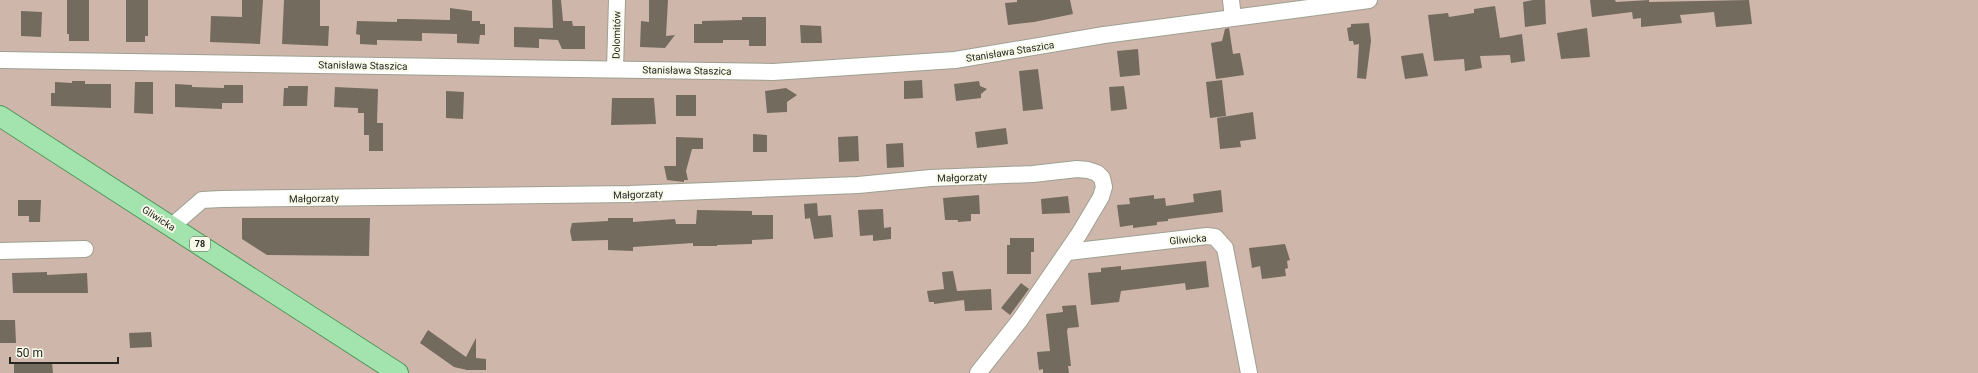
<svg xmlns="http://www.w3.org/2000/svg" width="1978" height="373" font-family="Roboto,sans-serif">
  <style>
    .green { fill: #cfb6ab }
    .building { fill: #736b5e }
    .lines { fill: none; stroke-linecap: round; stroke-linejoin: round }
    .minor-casing { stroke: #9ea091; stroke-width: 18 }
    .major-casing { stroke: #4f9659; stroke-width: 22 }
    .minor { stroke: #fff; stroke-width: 16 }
    .major { stroke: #a3e4ae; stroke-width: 20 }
    .labels { text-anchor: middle; stroke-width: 4; stroke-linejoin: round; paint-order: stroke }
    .shield { fill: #f7f9e9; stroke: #64655c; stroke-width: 1 }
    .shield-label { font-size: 9px; font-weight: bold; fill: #252620 }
    .street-label { font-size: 10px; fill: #252620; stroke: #f7f9e9 }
  </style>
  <rect width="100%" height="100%" fill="#e9ecdc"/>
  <rect class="green" x="0" y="0" width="1978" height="373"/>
  <g class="building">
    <polygon points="67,0 89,0 89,41 69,41 69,34 67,34"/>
    <polygon points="126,0 148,0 148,36 145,36 145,42 126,42"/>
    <polygon points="242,0 263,0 260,44 210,42 211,16 242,17"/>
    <polygon points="284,0 320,0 320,26 329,26 328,46 282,44"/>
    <polygon points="552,0 561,0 563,21 572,21 573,26 585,26 585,49 562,49 558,40 539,39 539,48 514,47 514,27 553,28"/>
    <polygon points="649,0 668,0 666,36 675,35 665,48 640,47 641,21 649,22"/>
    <polygon points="1017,0 1070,0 1073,14 1034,22 1008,25 1005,3 1017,2"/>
    <polygon points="1533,0 1545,0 1546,24 1525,27 1523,2"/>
    <polygon points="1590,0 1615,0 1616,2 1649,0 1649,2 1749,0 1752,24 1716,27 1714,12 1680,15 1682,23 1641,27 1641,18 1633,19 1632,12 1592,17"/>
    <polygon points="1495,6 1500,38 1522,34 1525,61 1511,63 1510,55 1480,56 1482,68 1465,71 1464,59 1434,61 1428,15 1448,13 1449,17 1474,13 1474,9"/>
    <polygon points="450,8 472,11 472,21 480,21 480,24 485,24 485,35 480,35 479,44 457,43 457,34 422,33 422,41 377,40 377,45 360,44 360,35 356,34 357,21 397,22 397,19 406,19 450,20"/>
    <polygon points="21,11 42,12 41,37 21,36"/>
    <polygon points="742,17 766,17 766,46 749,46 749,40 723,40 723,43 694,43 694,24 702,24 702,21 742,20"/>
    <polygon points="1369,23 1371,41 1366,79 1357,78 1359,44 1354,45 1353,41 1349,41 1347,28 1351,27 1351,24"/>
    <polygon points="800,25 821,26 822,43 801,43"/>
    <polygon points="1229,28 1233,54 1240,53 1244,75 1216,79 1211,43 1222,41 1225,29"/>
    <polygon points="1587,28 1590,57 1561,59 1557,33"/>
    <polygon points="1138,49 1140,75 1120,77 1117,51"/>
    <polygon points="1423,53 1428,76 1405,79 1401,56"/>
    <polygon points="1038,69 1043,109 1023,111 1019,71"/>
    <polygon points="922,80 923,98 904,99 904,81"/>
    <polygon points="1222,80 1226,116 1210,118 1206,82"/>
    <polygon points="72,81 85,81 85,84 111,84 111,108 51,106 51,93 55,93 55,82 72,83"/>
    <polygon points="979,81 980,86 987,89 981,94 981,98 956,101 954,84"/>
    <polygon points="135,82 153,82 153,114 134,113"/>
    <polygon points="175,84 192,85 192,87 224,88 224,85 243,85 243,103 222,103 222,109 175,107"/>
    <polygon points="288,86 308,86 307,106 283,106 284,88 288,88"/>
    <polygon points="1124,86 1127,109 1111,111 1109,87"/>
    <polygon points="335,87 378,89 377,123 383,123 383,151 369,151 369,135 364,135 364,113 358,113 358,108 334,107"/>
    <polygon points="786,88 797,95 787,102 787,112 767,113 765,91"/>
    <polygon points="446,91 464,92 463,119 446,118"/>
    <rect x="676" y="95" width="20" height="21"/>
    <polygon points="612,98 654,98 656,124 611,125"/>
    <polygon points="1253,112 1256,139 1240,141 1241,147 1220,149 1217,118"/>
    <polygon points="1006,128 1008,144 977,148 975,132"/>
    <polygon points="753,134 767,135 767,152 753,152"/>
    <polygon points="858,136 859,161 839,162 838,137"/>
    <polygon points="676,137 703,138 703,149 692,149 686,171 688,180 684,180 684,182 667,180 664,166 676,166"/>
    <polygon points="903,143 904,167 887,168 886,144"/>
    <polygon points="1221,190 1223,212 1168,219 1168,221 1157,222 1157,225 1133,228 1133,225 1120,227 1117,205 1130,204 1129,198 1154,195 1154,199 1165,198 1166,206 1194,202 1193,194"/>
    <polygon points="979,195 980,214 971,214 971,221 958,222 958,220 945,220 943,198"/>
    <polygon points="1068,196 1070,213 1042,214 1041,199"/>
    <polygon points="18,200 41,200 40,222 29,222 29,216 18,216"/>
    <polygon points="817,203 818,216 831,215 833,237 814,239 810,218 805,219 804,204"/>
    <polygon points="883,209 884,228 891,227 891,239 873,241 873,235 860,236 858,210"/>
    <polygon points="697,210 752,211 752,215 773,215 773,239 752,240 752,244 717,245 717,246 693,246 693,243 633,247 633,251 608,250 608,240 572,241 570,231 572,223 608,221 608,218 633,218 633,222 675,219 676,224 696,224"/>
    <polygon points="242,218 370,218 369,256 267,255 242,239"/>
    <polygon points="1010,238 1034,238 1034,252 1031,252 1031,274 1007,274 1007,245 1010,245"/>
    <polygon points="1285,244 1290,260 1287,261 1288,268 1285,269 1286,276 1262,279 1260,266 1252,268 1249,248"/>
    <polygon points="1206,261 1209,287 1186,290 1185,283 1121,291 1119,302 1091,305 1088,273 1101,272 1101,268 1121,266 1121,270"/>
    <polygon points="953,271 957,291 991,289 992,310 965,311 964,300 934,304 934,302 929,302 927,291 944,289 942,272"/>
    <polygon points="47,272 47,275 87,273 88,293 13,293 12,273"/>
    <polygon points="1021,283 1029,289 1010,315 1001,308"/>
    <polygon points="1076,305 1079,327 1068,328 1067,331 1071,366 1068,366 1069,373 1043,373 1043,369 1039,370 1037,352 1050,351 1046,314 1063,312 1062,306"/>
    <polygon points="0,320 15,320 16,343 0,343"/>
    <polygon points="428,330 466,357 476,338 476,358 486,359 486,370 467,370 454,367 420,343"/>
    <polygon points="151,332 152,347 130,348 129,333"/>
    <polygon points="52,362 53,373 14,373 14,364"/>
  </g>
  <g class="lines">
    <g class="minor-casing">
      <g id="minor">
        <polyline points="1231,0 1233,18"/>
        <polyline points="0,60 773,72 955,60 1104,35 1369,0"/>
        <polyline points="615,69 617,0"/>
        <polyline points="172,226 202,200 221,199 630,194 858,185 931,178 1033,174 1077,169 1088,170 1097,173 1102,178 1104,187 1101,197 1079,234 1020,320 978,373"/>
        <polyline points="0,251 85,249"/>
        <polyline points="1068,252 1207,236 1215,237 1225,248 1249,373"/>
      </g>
    </g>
    <g class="major-casing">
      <polyline id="major" points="0,116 398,373"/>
    </g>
    <use href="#minor" class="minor"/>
    <use href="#major" class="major"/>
  </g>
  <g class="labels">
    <rect class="shield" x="190" y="237" width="20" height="14" rx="3"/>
    <g class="shield-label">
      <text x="200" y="247">78</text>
    </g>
    <g class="street-label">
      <text transform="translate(616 35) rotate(-89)" y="4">Dolomitów</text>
      <text transform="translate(1010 51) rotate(-9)" y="4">Stanisława Staszica</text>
      <text transform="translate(363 65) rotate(1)" y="4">Stanisława Staszica</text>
      <text transform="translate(687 70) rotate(1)" y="4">Stanisława Staszica</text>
      <text transform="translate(962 177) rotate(-2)" y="4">Małgorzaty</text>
      <text transform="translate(638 194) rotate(-2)" y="4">Małgorzaty</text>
      <text transform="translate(314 198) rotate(-1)" y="4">Małgorzaty</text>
      <text transform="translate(159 218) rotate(33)" y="4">Gliwicka</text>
      <text transform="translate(1188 239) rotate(-5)" y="4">Gliwicka</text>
    </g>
  </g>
  <path d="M10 357v6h108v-6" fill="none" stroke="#252620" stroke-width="2"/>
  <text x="16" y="357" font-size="12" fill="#252620" stroke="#f7f9e9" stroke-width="3" paint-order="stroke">50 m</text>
</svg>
